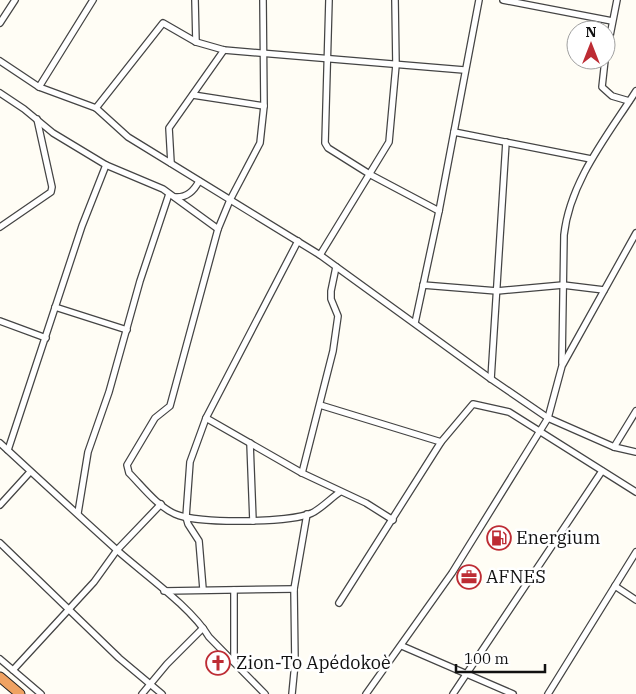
<svg xmlns="http://www.w3.org/2000/svg" width="636" height="694" font-family="'IBM Plex Serif',serif">
  <style>
    .lines { fill: none; stroke-linecap: round; stroke-linejoin: round }
    .minor-casing { stroke: #444; stroke-width: 8 }
    .highway-casing { stroke: #222; stroke-width: 11 }
    .minor { stroke: #fff; stroke-width: 5.5 }
    .highway { stroke: #efa262; stroke-width: 9 }
    .labels { text-anchor: middle; stroke-width: 5; stroke-linejoin: round; paint-order: stroke }
    .poi-label { font-size: 18px; fill: #111; stroke: #fff; text-anchor: start }
  </style>
  <rect width="100%" height="100%" fill="#fffdf5"/>
  <g class="lines">
    <g class="minor-casing">
      <g id="minor">
        <polyline points="195,0 196,42"/>
        <polyline points="329,0 325,143 328,148 371,175 439,211"/>
        <polyline points="503,0 612,21"/>
        <polyline points="0,23 15,0"/>
        <polyline points="606,56 617,0"/>
        <polyline points="605,60 602,87 612,96 629,101"/>
        <polyline points="0,61 39,87 96,108 128,137 320,255 491,379 548,418 614,447 636,452"/>
        <polyline points="39,87 93,0"/>
        <polyline points="0,93 24,109 53,133 106,165 163,189 218,229 230,200 260,143 264,106 263,0"/>
        <polyline points="193,95 264,106"/>
        <polyline points="96,108 163,23 196,42 224,50 464,70"/>
        <polyline points="454,132 591,159"/>
        <polyline points="171,163 169,128 224,50"/>
        <path d="M175,197C187,198 194,191 199,181"/>
        <polyline points="0,227 51,192 52,187 37,119"/>
        <path d="M218,229L170,406L155,418L127,465L129,473C142,486 157,506 175,514C197,524 290,523 312,513C322,508 331,498 340,492"/>
        <polyline points="320,255 389,142 396,65 395,0"/>
        <polyline points="423,285 497,291 563,285 604,290"/>
        <polyline points="55,307 127,330"/>
        <polyline points="0,321 46,338"/>
        <polyline points="415,323 439,211 479,0"/>
        <path d="M562,363L564,235C570,181 608,135 636,91"/>
        <polyline points="491,379 506,142"/>
        <polyline points="320,405 441,442"/>
        <polyline points="206,418 302,473 366,503 393,520"/>
        <path d="M0,443C39,479 78,515 118,551C145,575 191,607 209,637L265,694"/>
        <polyline points="250,443 253,521"/>
        <polyline points="614,447 636,411"/>
        <polyline points="8,450 82,226 106,165"/>
        <polyline points="302,473 333,351 338,316 331,299 331,291 336,267"/>
        <polyline points="0,505 30,472"/>
        <polyline points="78,513 88,452 109,392 140,281 169,194"/>
        <polyline points="0,543 119,658 162,694"/>
        <polyline points="615,586 636,600"/>
        <polyline points="203,589 199,541 188,524 186,517 190,462 206,418 298,241"/>
        <polyline points="234,590 234,661"/>
        <polyline points="164,591 294,589"/>
        <polyline points="339,603 441,442 473,404 509,412 636,492"/>
        <polyline points="402,646 513,694"/>
        <polyline points="0,659 41,694"/>
        <polyline points="13,670 94,582 117,550 161,504"/>
        <polyline points="142,694 167,664 203,628"/>
        <polyline points="292,694 295,663 294,589 307,514"/>
        <polyline points="366,694 452,573 548,418 562,366 636,233"/>
        <polyline points="453,694 602,471"/>
        <polyline points="548,694 636,552"/>
      </g>
    </g>
    <g class="highway-casing">
      <polyline id="highway" points="0,677 20,694"/>
    </g>
    <use href="#minor" class="minor"/>
    <use href="#highway" class="highway"/>
  </g>
  <defs>
    <g id="fuel-ring" transform="scale(1.25)"><circle r="9.5" fill="#fff" stroke="#bd2c34" stroke-width="1.5"/><path d="M-5.5-6h7V0h2V4h1.3V-2.5L3-4.5l.8-.8L6-3V5H2.5V1h-1V6h-7ZM-4.2-4.7v3.2H.2V-4.7Z" fill="#bd2c34"/></g>
    <g id="office-ring" transform="scale(1.25)"><circle r="9.5" fill="#fff" stroke="#bd2c34" stroke-width="1.5"/><path d="M-6-3h4V-5.5h4V-3h4V5H-6ZM-1-4.5V-3h2v-1.5ZM-6 0V1H6V0Z" fill="#bd2c34"/></g>
    <g id="church-ring" transform="scale(1.25)"><circle r="9.5" fill="#fff" stroke="#bd2c34" stroke-width="1.5"/><path d="M-1.2-6h2.4v3.5h3.3v2.4h-3.3V6h-2.4V-.1h-3.3v-2.4h3.3Z" fill="#bd2c34"/></g>
  </defs>
  <g fill-rule="evenodd">
    <use href="#fuel-ring" x="499" y="538"/>
    <use href="#office-ring" x="469" y="577"/>
    <use href="#church-ring" x="218" y="663"/>
  </g>
  <g class="labels">
    <g class="poi-label">
      <text x="516" y="544">Energium</text>
      <text x="486" y="583">AFNES</text>
      <text x="236" y="669">Zion-To Apédokoè</text>
    </g>
  </g>
  <g transform="translate(591 45)"><circle r="24" fill="#ffffff" stroke="#a0a0a0"/>
  <path d="M0-4L9 19L0 12L-9 19Z" fill="#bd2c34"/>
  <text y="-8" font-size="14" font-weight="bold" text-anchor="middle" fill="#111111">N</text>
  </g>
  <path d="M456 664v8h89v-8" fill="none" stroke="#111111" stroke-width="2.5"/>
  <text x="464" y="664" font-size="15" fill="#111111" stroke="#ffffff" stroke-width="4" paint-order="stroke">100 m</text>
</svg>
